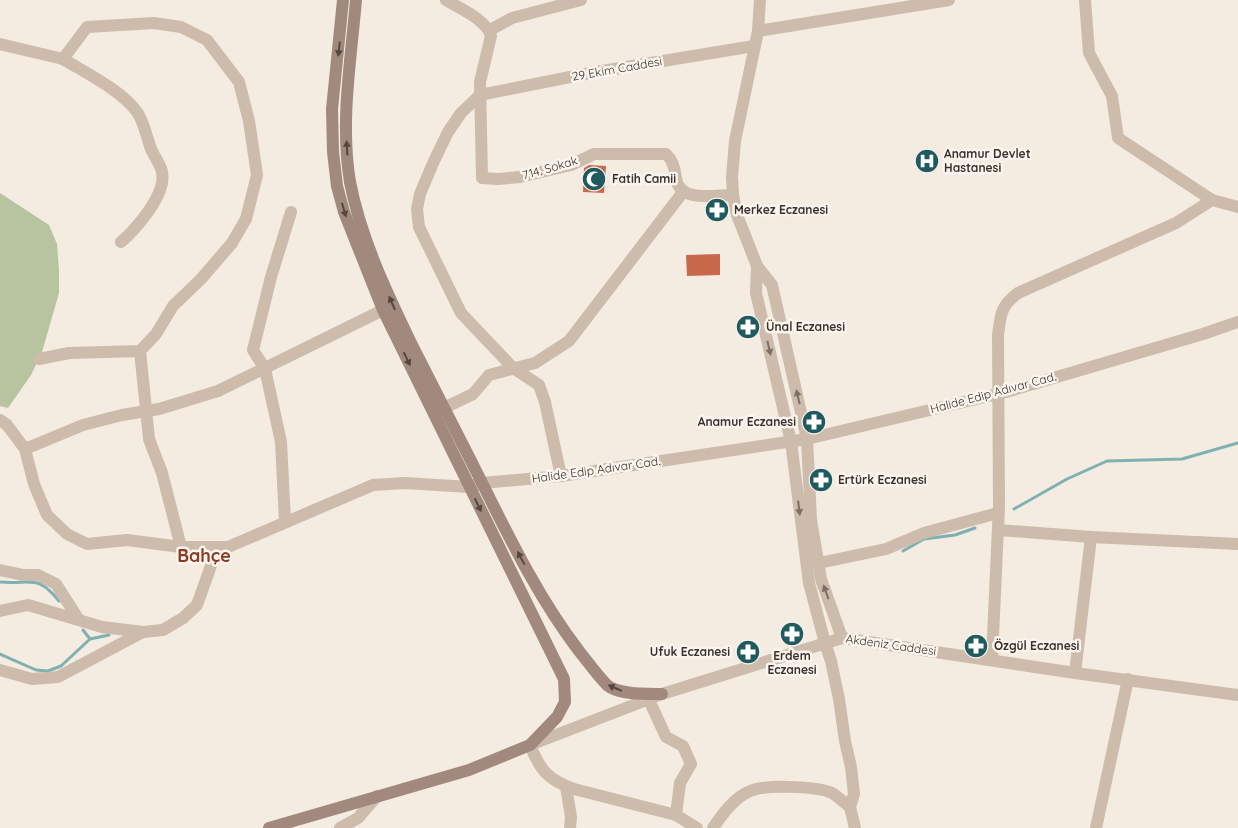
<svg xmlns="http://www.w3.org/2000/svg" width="1238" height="828" font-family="Quicksand,sans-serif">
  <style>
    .green { fill: #b8c4a0 }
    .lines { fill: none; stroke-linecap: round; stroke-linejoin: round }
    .stream { stroke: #7fb0b2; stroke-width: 3 }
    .building { fill: #c8694b }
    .minor { stroke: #cdbbac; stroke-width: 12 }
    .tertiary { stroke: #cdbbac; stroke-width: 12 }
    .secondary { stroke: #a18a7d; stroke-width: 12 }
    .oneway { fill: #544640 }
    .oneway2 { fill: #7d6f65 }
    .labels { text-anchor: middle; stroke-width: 5; stroke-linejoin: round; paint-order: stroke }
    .street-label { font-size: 12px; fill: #3b302b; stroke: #fbf5ee }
    .poi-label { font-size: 12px; font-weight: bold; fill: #3b302b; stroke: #fbf5ee; text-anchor: start }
    .district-label { font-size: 18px; font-weight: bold; fill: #8c3b22; stroke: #fbf5ee }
  </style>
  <rect width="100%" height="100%" fill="#f4ebe1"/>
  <polygon class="green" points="0,193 49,225 57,244 59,270 59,293 42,352 31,375 8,408 0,406"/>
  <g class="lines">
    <g class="stream">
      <polyline points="1014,509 1067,479 1107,461 1182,459 1238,443"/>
      <polyline points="903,551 924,539 955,535 975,528"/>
      <path d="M0,582C30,585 37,573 59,601"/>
      <polyline points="83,630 90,639"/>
      <polyline points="0,654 36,670 48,671 61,666 90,639 109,635"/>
    </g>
  </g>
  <g class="building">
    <polygon points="589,165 606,166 604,193 583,192 584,168"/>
    <polygon points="720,254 720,275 687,276 686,255"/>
  </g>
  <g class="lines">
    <g class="minor">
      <path d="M446,0C459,8 487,20 491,36L480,82L482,178L498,179L520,177L571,165L594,154H666C673,160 675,168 676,178C679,203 715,195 733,195"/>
      <polyline points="1085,0 1089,53 1112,96 1118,138 1212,200"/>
      <polyline points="490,30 512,18 581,0"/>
      <polyline points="0,44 63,59 87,27 154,23 181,27 207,40 239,82 249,121 257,175 246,219 232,243 201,279 173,306 156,334 140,351 69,353 39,359"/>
      <path d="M63,59C86,73 121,90 137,112C144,121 147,140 152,151C155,158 161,165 162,172C167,194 136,229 121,242"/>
      <polyline points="480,95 461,113 448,132 434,161 420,194 417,209 419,227 461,313 513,368 539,385 545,402 561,476"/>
      <polyline points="140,351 149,439 162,473 181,547"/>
      <polyline points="444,408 473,394 489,375 535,363 569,341 683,192"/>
      <polyline points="0,420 7,425 25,449 34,484 47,515 67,534 87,544 127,540 181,547 228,547"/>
      <polyline points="25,449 83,425 122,415 159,409 218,391 383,310"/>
      <polyline points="285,522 281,442 265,369 253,350 271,277 291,212"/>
      <polyline points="998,530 1091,537 1238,544"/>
      <polyline points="819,563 886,549 924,533 998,513"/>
      <polyline points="0,570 23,575 38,575 56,584 79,620"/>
      <polyline points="0,611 28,605 102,627 143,632 163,630 183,618 197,605 213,560 228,547 373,485 405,483 469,487 482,483 561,476 807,439 1006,392 1203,334 1238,322"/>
      <polyline points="825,643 831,661 839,699 845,741 851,767 854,794 850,807 855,828"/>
      <path d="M992,659L999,506L998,335C1001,314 1000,307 1018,293L1176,223L1212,200L1238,207"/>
      <polyline points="0,670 32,679 58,677 143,632"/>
      <polyline points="1075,673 1091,537"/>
      <polyline points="649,700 666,737 683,746 691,764 680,783 676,815"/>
      <path d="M530,745C540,770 548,780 574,789L676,815L697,828"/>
      <polyline points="566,787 571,817 570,828"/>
      <polyline points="340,828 358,818 377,796"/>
      <path d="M713,828C722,815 733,799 748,792C761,784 817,786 832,793C838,796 844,803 850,807"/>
      <polyline points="1096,828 1128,679"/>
    </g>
    <g class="tertiary">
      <polyline points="760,0 758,31 735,141 732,177 733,195 737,215 757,266 772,285 807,439 811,520 821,579 842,638"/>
      <polyline points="758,31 949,0"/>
      <polyline points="480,95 590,73 754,46"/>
      <polyline points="757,266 756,293 791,442 809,583 825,643"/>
      <polyline points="530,745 662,694 842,638 1075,673 1238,695"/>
    </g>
    <g class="secondary">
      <path d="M356,0C351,60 340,122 350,182C361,239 387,293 412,345C430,381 449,417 467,453C501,520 533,591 579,651C588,662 597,675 607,685C618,695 648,694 662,694"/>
      <polyline points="269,828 469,770 530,745 557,717 565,702 564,679 383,310 344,212 337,186 333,152 332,109 343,0"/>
    </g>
  </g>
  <defs><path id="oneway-solid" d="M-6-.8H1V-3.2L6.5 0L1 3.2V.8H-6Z" transform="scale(1.25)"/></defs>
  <g class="oneway">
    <use href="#oneway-solid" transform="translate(339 49) rotate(96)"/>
    <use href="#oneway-solid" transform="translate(347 148) rotate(-93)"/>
    <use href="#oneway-solid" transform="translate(344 210) rotate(74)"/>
    <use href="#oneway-solid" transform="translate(392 303) rotate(-114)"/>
    <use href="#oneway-solid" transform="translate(407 359) rotate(64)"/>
    <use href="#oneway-solid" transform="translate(478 505) rotate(64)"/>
    <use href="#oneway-solid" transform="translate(521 558) rotate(-118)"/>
    <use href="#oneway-solid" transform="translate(615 688) rotate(-157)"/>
  </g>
  <g class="oneway2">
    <use href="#oneway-solid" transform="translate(769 348) rotate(77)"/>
    <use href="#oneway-solid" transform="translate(798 397) rotate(-103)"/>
    <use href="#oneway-solid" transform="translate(799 508) rotate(83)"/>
    <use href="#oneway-solid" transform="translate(826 592) rotate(-110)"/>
  </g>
  <defs>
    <g id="hospital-disc" transform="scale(1.25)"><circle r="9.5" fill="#1f5a5e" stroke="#fbf5ee"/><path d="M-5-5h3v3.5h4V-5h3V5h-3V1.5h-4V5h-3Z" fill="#fff"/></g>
    <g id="mosque-disc" transform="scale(1.25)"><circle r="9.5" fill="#1f5a5e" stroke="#fbf5ee"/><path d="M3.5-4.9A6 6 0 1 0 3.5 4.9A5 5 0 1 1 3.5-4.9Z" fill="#fff"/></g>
    <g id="pharmacy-disc" transform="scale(1.25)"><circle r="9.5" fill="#1f5a5e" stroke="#fbf5ee"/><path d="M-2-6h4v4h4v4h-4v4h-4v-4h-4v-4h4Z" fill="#fff"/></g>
  </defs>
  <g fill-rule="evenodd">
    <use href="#hospital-disc" x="927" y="161"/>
    <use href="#mosque-disc" x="594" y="179"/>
    <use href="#pharmacy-disc" x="717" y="210"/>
    <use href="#pharmacy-disc" x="748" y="327"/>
    <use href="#pharmacy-disc" x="814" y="422"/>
    <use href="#pharmacy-disc" x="821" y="480"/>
    <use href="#pharmacy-disc" x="792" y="634"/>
    <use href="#pharmacy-disc" x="976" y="646"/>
    <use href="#pharmacy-disc" x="748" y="652"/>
  </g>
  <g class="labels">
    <g class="street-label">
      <text transform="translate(617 69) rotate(-10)" y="4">29 Ekim Caddesi</text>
      <text transform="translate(550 168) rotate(-16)" y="4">714. Sokak</text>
      <text transform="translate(993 393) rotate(-15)" y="4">Halide Edip Adıvar Cad.</text>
      <text transform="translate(596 470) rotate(-8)" y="4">Halide Edip Adıvar Cad.</text>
      <text transform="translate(891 645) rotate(8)" y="4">Akdeniz Caddesi</text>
    </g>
    <g class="poi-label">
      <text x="944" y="158">Anamur Devlet<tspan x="944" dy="14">Hastanesi</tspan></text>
      <text x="612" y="183">Fatih Camii</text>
      <text x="734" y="214">Merkez Eczanesi</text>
      <text x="766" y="331">Ünal Eczanesi</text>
      <text x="796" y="426" text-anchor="end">Anamur Eczanesi</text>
      <text x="838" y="484">Ertürk Eczanesi</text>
      <text x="994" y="650">Özgül Eczanesi</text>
      <text x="730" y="656" text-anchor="end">Ufuk Eczanesi</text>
      <text x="792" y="660" text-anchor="middle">Erdem<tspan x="792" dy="14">Eczanesi</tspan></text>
    </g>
    <g class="district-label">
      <text x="204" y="562">Bahçe</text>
    </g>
  </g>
</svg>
